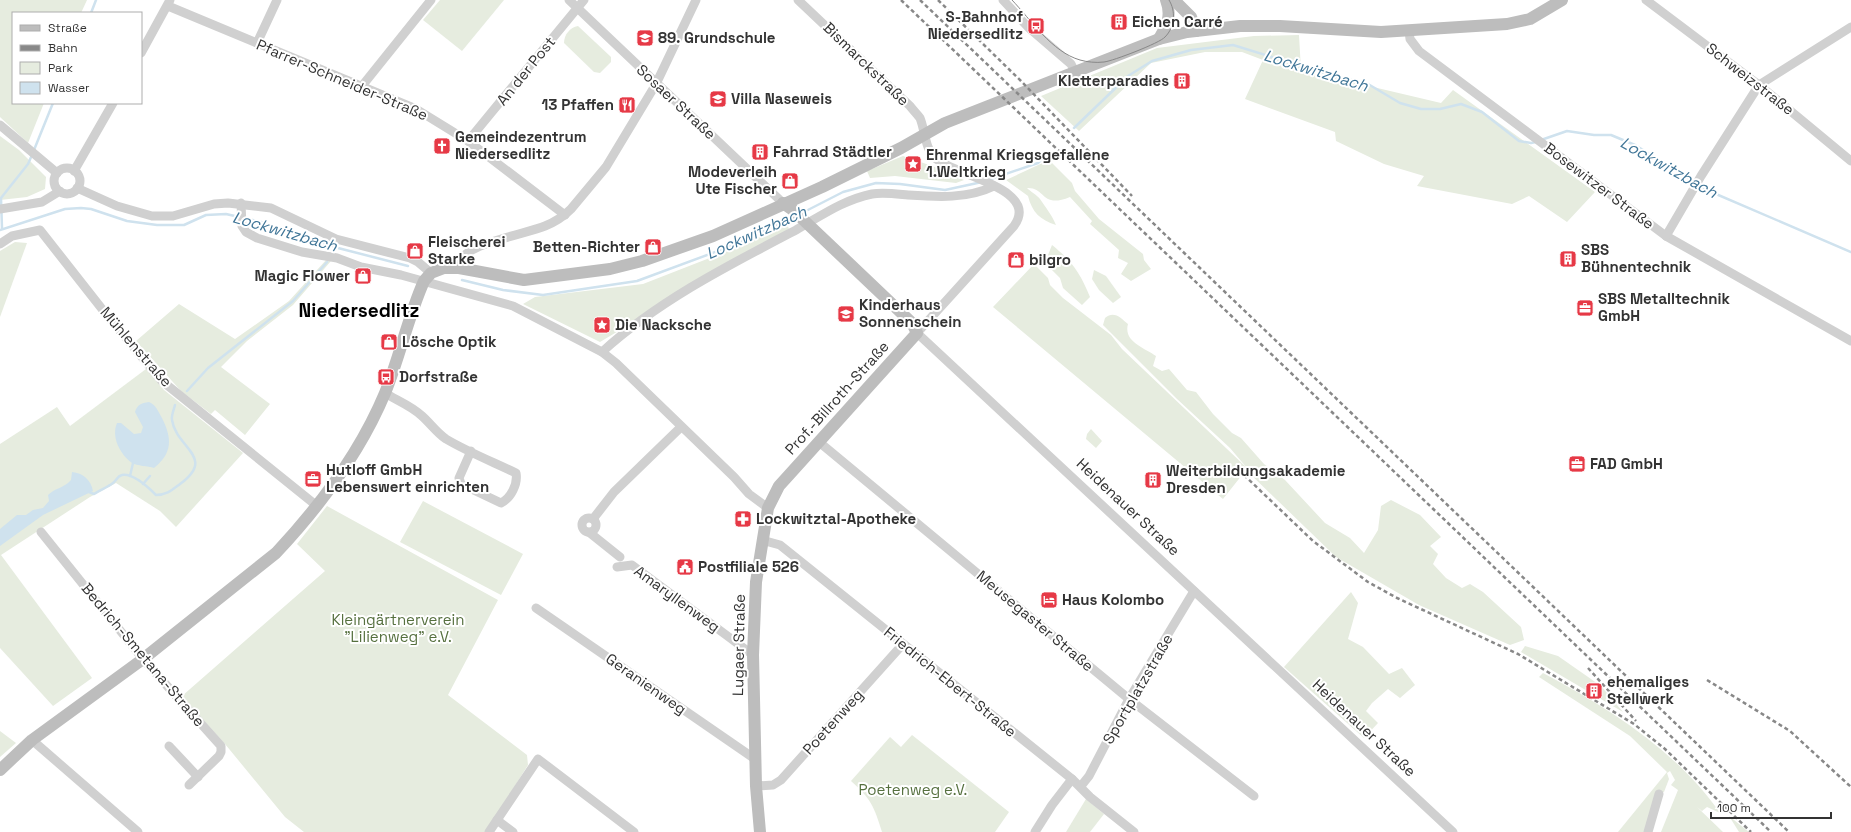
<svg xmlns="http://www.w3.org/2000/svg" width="1851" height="832" font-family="'Space Grotesk',sans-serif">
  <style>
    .green { fill: #e6ecdf }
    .water { fill: #cfe2ee }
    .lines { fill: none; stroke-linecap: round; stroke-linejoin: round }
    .stream { stroke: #cfe2ee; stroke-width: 2.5 }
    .street { stroke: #d0d0d0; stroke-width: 9 }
    .secondary { stroke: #bdbdbd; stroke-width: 12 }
    .tram { stroke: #888; stroke-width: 1 }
    .rail { stroke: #888; stroke-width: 2.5; stroke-dasharray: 4 3; stroke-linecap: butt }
    .labels { text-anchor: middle; stroke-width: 4; stroke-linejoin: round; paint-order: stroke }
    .poi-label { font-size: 15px; font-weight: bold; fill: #333; stroke: #fff; text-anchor: start }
    .street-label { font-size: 15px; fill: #333; stroke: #fff }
    .park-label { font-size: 15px; fill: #56703f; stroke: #fff }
    .water-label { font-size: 16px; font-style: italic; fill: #3f7597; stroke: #fff }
    .district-label { font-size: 19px; font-weight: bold; fill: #000; stroke: #fff }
  </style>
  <rect width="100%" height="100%" fill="#fff"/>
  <g class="green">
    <polygon points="0,0 87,0 81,13 13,13 13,103 44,103 28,143 0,117"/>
    <polygon points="440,0 504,0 462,51 423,20"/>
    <path d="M578,26L611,57V62L600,73L594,72L564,43C564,35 570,27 578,26Z"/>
    <polygon points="1299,35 1301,70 1441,103 1453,90 1595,192 1567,222 1529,196 1512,204 1417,186 1424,176 1384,164 1336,141 1335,132 1245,99 1263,60 1242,52 1205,52 1151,63 1079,131 1041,96 1157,48 1254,36"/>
    <polygon points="0,136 19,150 46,177 45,189 27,197 0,200"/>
    <polygon points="903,156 935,167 964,180 956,183 895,176 870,178 867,171"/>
    <path d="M1049,160L1072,183L1075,191L1099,219L1143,254L1144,260L1151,269L1131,281L1121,274L1128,263L1118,258L1119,250L1090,224L1092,221L1070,197C1041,209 1046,187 1027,188C1031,192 1037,195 1040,199C1046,208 1052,215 1056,225C1040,220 1032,212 1028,196L1006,180Z"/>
    <polygon points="787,224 789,229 600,342 523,304 535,297 643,284 725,252"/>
    <polygon points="15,242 27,243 0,317 0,251"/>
    <path d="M1052,245C1073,262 1080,273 1090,297L1082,305L1063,288L1060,278L1047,265L1046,260Z"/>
    <polygon points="326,260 331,261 293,305 247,341 221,367 270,404 245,435 215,410 211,414 181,391 136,341 179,304 235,339 289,301"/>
    <path d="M1034,264L1048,278L1050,285L1063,298L1111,335L1122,349L1247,468L1230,448L1177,399L1103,325L1105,318C1114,310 1121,318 1128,324C1123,342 1145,348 1156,356L1153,366L1162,371L1169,369L1187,390L1196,392L1213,414L1232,433L1241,438L1264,464L1285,480L1325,523L1350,538L1364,553L1378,530L1381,506L1391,500L1420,515L1441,537L1430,546L1438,554L1433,564L1446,578L1462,588L1470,584L1483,592L1521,627L1524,640L1510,645L1419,605L1336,557L1246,470L1223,499L993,307Z"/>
    <polygon points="1094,270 1106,276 1121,297 1113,303 1099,290 1092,279"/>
    <polygon points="146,369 164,390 243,453 176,527 160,511 116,483 90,497 1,555 92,678 53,706 0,648 0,444 57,407 70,426"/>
    <polygon points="1091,429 1102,441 1096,448 1086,439 1087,434"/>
    <polygon points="423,501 523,554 501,595 400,542"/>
    <polygon points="327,506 498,600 448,695 527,755 528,765 486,832 304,832 285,817 225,744 182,696 325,571 297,544"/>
    <polygon points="1351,592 1358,603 1348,639 1363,647 1389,674 1402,668 1415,685 1400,698 1388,689 1372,703 1366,711 1378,723 1364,738 1284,667"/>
    <polygon points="1525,646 1558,656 1601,686 1623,712 1521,652"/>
    <path d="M1543,673C1609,708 1677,751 1720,813L1707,807L1702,811L1697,807L1723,832H1661L1678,790L1671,785L1675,780L1670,771L1667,773L1669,779L1664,792L1656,793L1644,832H1618L1667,772L1630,736L1539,677Z"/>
    <polygon points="0,731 16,743 0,757"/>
    <path d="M912,735L1009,812L995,832H882C874,806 871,799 851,781L890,737L901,747Z"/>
    <polygon points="1086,799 1104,814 1090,832 1066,832"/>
    <polygon points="1729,816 1749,832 1739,832"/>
  </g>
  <g class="water">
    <path d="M149,402C156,405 158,411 162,418C172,438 173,453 154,468C148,466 137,466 132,463C120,454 111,437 117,423H121L134,434L141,433L143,427L135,412C137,405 141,403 149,402Z"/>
    <path d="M72,472C83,473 91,480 93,491L43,515L0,546V529L17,515H26L33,510L43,508L49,501L48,495C55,488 64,488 71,480Z"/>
  </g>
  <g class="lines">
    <g class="stream">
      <polyline points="91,13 96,0"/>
      <polyline points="1074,128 1128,76 1152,61 1191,50 1233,45 1330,75 1368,84 1400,103 1421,109 1440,109 1461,104 1482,112 1519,141 1531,143 1536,142"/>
      <polyline points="1541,140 1567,131 1594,135 1611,135 1635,145 1709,191 1851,252"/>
      <polyline points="34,150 53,103"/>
      <polyline points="988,180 1038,163 1045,156"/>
      <polyline points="802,213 843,192 876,183 900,184 945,190 982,182"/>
      <polyline points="2,228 1,198 28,164 32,155"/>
      <polyline points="0,230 65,209 81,208 91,209 127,221 157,225 184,225 206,215 226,214 261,222 338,248 408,266"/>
      <polyline points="462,280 503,290 543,295 637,281 726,248 794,217"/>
      <polyline points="187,391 208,368 293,301 327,262"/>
      <polyline points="130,476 133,463"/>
      <polyline points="143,484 150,476"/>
      <path d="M89,492L94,494C100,490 108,487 113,483C117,480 117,476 122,475C133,473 149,488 156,495C167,495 172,490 180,484C217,457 176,448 172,420C171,416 174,409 175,405"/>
    </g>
    <g class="street">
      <polyline points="569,0 783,203"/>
      <path d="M798,0L910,106C913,110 917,114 920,118C925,130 925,149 935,158C953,175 1041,188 1014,226L917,333L1453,832"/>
      <polyline points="1003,0 1028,27 1071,64 1075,72"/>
      <polyline points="1646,0 1759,85 1851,161"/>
      <polyline points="168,6 416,109 468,141 565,215"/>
      <polyline points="1409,31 1410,39 1419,51 1666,236 1851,341"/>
      <polyline points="257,43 277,0"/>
      <polyline points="141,53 170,0"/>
      <polyline points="362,86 431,0"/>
      <polyline points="0,125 57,173"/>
      <polyline points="468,141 584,0"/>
      <circle cx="67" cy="181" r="13"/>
      <polyline points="74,171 113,103"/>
      <polyline points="77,188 117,206 152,216 173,216 214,204 228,203 271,208 336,239 410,258 418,262 431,273"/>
      <polyline points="241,203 242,226 246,232 257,238 302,252 337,258 361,267 401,275 513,306 602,352 616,363 734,477 749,494 768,508"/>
      <polyline points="0,209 42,202 60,191"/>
      <polyline points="1666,236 1701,176 1759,85 1851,27"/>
      <polyline points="0,244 12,236 40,230 106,314 162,381 317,506"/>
      <path d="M459,268C459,265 460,261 461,259C469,244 528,233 545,226C555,222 564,216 571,209L606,167L656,84L696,0"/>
      <path d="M602,352C658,301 729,265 796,230C821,216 843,200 872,194C883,192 897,194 908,195C937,197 968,199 994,186"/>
      <path d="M385,393C396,400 412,406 422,416C430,423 437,433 446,439C468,452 493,462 516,473C518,484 511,498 501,503L461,484L459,478L471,451"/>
      <polyline points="819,442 1129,699 1254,796"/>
      <circle cx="589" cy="525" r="7"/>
      <polyline points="593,519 614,492 681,427"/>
      <polyline points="41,532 143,659 221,746 221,752 219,756 189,785"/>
      <polyline points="590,533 620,557"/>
      <polyline points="762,540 780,545 1072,779 1090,797 1134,832"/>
      <polyline points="617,567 632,565 753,655"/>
      <polyline points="536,608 755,759"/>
      <polyline points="32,740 138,832"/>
      <polyline points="169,746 198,777"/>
      <polyline points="756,786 773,785 781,780 903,644"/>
      <polyline points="1081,786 1089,776 1129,699 1194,591"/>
      <polyline points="497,820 513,832"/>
      <polyline points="489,832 538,759 634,832"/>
      <polyline points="1035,832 1052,805 1072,779"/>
      <polyline points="1648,832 1659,794"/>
    </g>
    <g class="secondary">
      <polyline points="1174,0 1191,17 1196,31"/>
      <path d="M1159,39C1167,25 1172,16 1166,0"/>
      <path d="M0,770L32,740L143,659L276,553C320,506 360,453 385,393C400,356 408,317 424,281L431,273L444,268H459L524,280L610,269L642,261L713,236L822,187L901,148L945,123L1159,39L1187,32L1240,26H1280L1381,32L1507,24L1530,19L1562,0"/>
      <polyline points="760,832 756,786 753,655 756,582 768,508 779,486 789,475 917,333 912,323 793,210 783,203"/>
    </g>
    <path class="tram" d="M1012,0C1031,20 1052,52 1080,60C1087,62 1096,63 1104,62C1113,61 1160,43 1165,37C1175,27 1176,11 1169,0"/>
    <g class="rail">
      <polyline points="901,0 1771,832"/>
      <polyline points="920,0 1789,832"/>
      <polyline points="938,0 1021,81 1132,196"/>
      <polyline points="1244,475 1313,541 1368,582 1397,598 1518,654 1634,724 1665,749 1751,832"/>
      <polyline points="1588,668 1636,721"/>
      <polyline points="1707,680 1790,731 1851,787"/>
    </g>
  </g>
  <defs>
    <g id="building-square" transform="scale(0.9)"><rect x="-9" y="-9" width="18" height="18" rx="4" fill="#e63946" stroke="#fff"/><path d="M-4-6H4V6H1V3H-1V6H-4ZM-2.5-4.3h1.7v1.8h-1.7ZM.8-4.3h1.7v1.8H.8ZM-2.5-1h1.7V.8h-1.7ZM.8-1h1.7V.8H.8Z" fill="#fff"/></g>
    <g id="bus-square" transform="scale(0.9)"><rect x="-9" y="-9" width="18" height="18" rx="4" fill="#e63946" stroke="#fff"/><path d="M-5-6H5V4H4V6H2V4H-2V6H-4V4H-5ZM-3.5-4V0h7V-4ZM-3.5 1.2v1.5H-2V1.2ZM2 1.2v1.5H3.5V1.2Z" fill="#fff"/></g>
    <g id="school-square" transform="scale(0.9)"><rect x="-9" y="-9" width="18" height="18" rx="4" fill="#e63946" stroke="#fff"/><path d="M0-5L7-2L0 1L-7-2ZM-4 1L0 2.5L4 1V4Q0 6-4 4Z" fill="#fff"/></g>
    <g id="restaurant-square" transform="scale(0.9)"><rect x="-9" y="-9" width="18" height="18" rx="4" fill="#e63946" stroke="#fff"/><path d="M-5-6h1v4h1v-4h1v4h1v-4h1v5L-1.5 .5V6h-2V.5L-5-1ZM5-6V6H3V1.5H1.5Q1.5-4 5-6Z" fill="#fff"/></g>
    <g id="church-square" transform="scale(0.9)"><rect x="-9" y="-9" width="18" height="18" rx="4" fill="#e63946" stroke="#fff"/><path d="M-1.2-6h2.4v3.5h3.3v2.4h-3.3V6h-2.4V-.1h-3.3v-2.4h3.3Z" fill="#fff"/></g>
    <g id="sight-square" transform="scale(0.9)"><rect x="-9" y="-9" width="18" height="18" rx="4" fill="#e63946" stroke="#fff"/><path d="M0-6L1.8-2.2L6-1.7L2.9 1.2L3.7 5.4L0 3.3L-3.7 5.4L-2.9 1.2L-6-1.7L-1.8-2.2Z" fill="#fff"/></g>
    <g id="shop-square" transform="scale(0.9)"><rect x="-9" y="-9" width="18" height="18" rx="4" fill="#e63946" stroke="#fff"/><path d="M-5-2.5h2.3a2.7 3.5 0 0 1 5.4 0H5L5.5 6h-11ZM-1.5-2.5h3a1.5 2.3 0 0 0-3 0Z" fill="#fff"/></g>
    <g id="office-square" transform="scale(0.9)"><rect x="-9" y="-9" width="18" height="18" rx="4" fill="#e63946" stroke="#fff"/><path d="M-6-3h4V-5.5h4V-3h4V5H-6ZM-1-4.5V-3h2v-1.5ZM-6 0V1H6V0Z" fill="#fff"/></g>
    <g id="pharmacy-square" transform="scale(0.9)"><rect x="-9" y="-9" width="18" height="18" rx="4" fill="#e63946" stroke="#fff"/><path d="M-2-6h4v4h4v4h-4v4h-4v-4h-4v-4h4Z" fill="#fff"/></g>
    <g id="civic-square" transform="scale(0.9)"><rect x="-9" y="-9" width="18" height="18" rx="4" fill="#e63946" stroke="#fff"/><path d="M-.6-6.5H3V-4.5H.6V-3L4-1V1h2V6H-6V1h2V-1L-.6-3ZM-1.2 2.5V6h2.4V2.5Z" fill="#fff"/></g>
    <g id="hotel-square" transform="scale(0.9)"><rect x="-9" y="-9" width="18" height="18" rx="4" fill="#e63946" stroke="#fff"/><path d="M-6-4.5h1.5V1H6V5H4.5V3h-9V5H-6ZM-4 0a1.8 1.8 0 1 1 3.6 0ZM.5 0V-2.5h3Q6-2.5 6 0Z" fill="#fff"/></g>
  </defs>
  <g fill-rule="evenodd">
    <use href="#building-square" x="1119" y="22"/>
    <use href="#bus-square" x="1036" y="26"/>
    <use href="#school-square" x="645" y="38"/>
    <use href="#building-square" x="1182" y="81"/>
    <use href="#school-square" x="718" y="99"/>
    <use href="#restaurant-square" x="627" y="105"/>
    <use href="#church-square" x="442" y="146"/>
    <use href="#building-square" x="760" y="152"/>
    <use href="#sight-square" x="913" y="164"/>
    <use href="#shop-square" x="790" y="181"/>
    <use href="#shop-square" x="653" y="247"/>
    <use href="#shop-square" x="415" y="251"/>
    <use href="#building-square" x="1568" y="259"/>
    <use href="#shop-square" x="1016" y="260"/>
    <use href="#shop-square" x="363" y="276"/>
    <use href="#office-square" x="1585" y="308"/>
    <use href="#school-square" x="846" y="314"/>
    <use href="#sight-square" x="602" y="325"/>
    <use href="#shop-square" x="389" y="342"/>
    <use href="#bus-square" x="386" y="377"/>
    <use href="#office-square" x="1577" y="464"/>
    <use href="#office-square" x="313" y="479"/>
    <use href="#building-square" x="1153" y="480"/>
    <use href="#pharmacy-square" x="743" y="519"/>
    <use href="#civic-square" x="685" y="567"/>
    <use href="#hotel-square" x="1049" y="600"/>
    <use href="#building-square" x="1594" y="691"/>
  </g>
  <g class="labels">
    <g class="poi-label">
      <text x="1023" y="22" text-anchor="end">S-Bahnhof<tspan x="1023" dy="17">Niedersedlitz</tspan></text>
      <text x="1132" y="27">Eichen Carré</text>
      <text x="658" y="43">89. Grundschule</text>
      <text x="1169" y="86" text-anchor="end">Kletterparadies</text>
      <text x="731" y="104">Villa Naseweis</text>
      <text x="614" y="110" text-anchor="end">13 Pfaffen</text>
      <text x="455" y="142">Gemeindezentrum<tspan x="455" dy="17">Niedersedlitz</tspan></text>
      <text x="773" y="157">Fahrrad Städtler</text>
      <text x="926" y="160">Ehrenmal Kriegsgefallene<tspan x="926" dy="17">1.Weltkrieg</tspan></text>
      <text x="777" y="177" text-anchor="end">Modeverleih<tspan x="777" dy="17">Ute Fischer</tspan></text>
      <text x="428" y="247">Fleischerei<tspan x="428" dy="17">Starke</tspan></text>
      <text x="640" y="252" text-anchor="end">Betten-Richter</text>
      <text x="1581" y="255">SBS<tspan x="1581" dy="17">Bühnentechnik</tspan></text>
      <text x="1029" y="265">bilgro</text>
      <text x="350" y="281" text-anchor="end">Magic Flower</text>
      <text x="1598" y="304">SBS Metalltechnik<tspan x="1598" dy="17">GmbH</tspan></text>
      <text x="859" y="310">Kinderhaus<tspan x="859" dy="17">Sonnenschein</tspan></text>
      <text x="615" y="330">Die Nacksche</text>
      <text x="402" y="347">Lösche Optik</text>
      <text x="399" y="382">Dorfstraße</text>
      <text x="1590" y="469">FAD GmbH</text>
      <text x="326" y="475">Hutloff GmbH<tspan x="326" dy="17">Lebenswert einrichten</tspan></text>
      <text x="1166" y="476">Weiterbildungsakademie<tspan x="1166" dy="17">Dresden</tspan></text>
      <text x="756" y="524">Lockwitztal-Apotheke</text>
      <text x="698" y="572">Postfiliale 526</text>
      <text x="1062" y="605">Haus Kolombo</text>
      <text x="1607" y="687">ehemaliges<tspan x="1607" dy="17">Stellwerk</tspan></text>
    </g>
    <g class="street-label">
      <text transform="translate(866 64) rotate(44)" y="5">Bismarckstraße</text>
      <text transform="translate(526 71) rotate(-51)" y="5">An der Post</text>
      <text transform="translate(1750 79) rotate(38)" y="5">Schweizstraße</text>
      <text transform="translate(342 80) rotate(23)" y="5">Pfarrer-Schneider-Straße</text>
      <text transform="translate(676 102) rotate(43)" y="5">Sosaer Straße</text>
      <text transform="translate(1599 186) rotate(37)" y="5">Bosewitzer Straße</text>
      <text transform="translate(136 347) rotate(49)" y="5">Mühlenstraße</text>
      <text transform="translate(837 398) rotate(-48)" y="5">Prof.-Billroth-Straße</text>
      <text transform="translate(1128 507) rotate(43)" y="5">Heidenauer Straße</text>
      <text transform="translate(677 599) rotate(36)" y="5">Amaryllenweg</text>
      <text transform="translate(1035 621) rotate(40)" y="5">Meusegaster Straße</text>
      <text transform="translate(739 645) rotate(-89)" y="5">Lugaer Straße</text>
      <text transform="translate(143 655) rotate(50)" y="5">Bedrich-Smetana-Straße</text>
      <text transform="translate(950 682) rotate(39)" y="5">Friedrich-Ebert-Straße</text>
      <text transform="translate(646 684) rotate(35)" y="5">Geranienweg</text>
      <text transform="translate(1138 689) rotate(-60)" y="5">Sportplatzstraße</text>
      <text transform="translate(833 722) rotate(-48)" y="5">Poetenweg</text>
      <text transform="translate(1364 728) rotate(43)" y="5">Heidenauer Straße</text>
    </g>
    <g class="park-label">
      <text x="398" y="625">Kleingärtnerverein<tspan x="398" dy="17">"Lilienweg" e.V.</tspan></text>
      <text x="913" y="795">Poetenweg e.V.</text>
    </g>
    <g class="water-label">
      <text transform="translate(1316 70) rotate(17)" y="6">Lockwitzbach</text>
      <text transform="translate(1669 167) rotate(29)" y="6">Lockwitzbach</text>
      <text transform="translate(285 231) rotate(16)" y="6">Lockwitzbach</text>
      <text transform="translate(756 232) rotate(-24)" y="6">Lockwitzbach</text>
    </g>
    <g class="district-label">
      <text x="359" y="317">Niedersedlitz</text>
    </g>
  </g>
  <rect x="12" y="12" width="130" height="92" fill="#ffffff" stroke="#adadad"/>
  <rect x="20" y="25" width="20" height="6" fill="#bdbdbd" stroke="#adadad"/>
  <text x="48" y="32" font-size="12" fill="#333333">Straße</text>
  <rect x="20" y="45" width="20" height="6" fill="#888888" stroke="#adadad"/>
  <text x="48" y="52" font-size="12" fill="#333333">Bahn</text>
  <rect x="20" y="62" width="20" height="12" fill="#e6ecdf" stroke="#adadad"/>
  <text x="48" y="72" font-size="12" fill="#333333">Park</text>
  <rect x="20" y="82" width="20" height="12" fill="#cfe2ee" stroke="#adadad"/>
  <text x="48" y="92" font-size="12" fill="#333333">Wasser</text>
  <path d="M1711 812v6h120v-6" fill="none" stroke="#333333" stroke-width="2"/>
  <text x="1717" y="812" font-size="12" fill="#333333" stroke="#ffffff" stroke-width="3" paint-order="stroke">100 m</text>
</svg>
